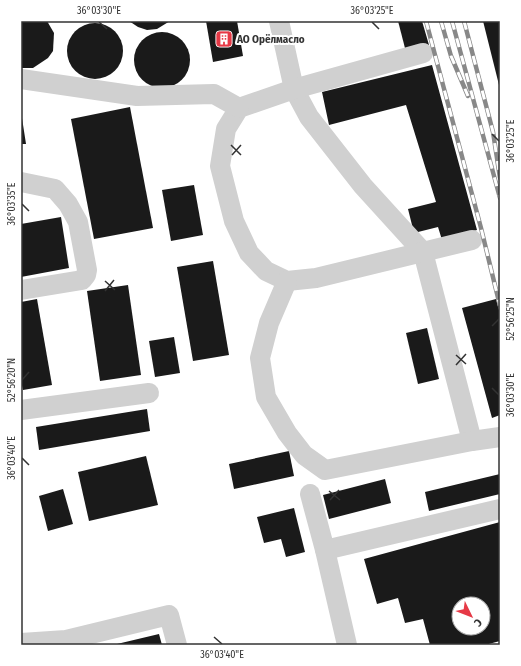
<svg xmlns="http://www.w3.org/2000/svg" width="521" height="666" font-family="'Fira Sans Condensed',sans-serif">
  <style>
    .building { fill: #1a1a1a; fill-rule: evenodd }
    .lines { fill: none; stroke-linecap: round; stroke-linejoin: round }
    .minor { stroke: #d0d0d0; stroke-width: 20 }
    .rail-casing { stroke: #888; stroke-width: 4.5 }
    .rail { stroke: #fff; stroke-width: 3; stroke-dasharray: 9; stroke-linecap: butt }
    .ticks { fill: none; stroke: #333; stroke-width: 1.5 }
    .labels { text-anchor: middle; stroke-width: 4; stroke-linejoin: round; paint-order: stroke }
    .poi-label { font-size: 11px; font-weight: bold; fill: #333; stroke: #fff; text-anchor: start }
    .neatline { fill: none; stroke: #333; stroke-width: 1.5 }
    .ticks-label { font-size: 10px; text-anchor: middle; fill: #333 }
  </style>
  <rect width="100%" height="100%" fill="#fff"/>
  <g class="building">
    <polygon points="21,21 47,21 54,33 53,51 48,58 33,68 21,68"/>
    <polygon points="129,21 170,21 157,29 147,30 138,27"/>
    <polygon points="206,21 237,21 243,56 213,62"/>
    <polygon points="398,21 422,21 429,45 406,52"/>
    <polygon points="483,21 500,21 500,85 499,85"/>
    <circle cx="95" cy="51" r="28"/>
    <circle cx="162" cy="60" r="28"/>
    <polygon points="432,65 477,230 442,240 438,227 414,233 408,209 436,202 406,105 329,125 322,92"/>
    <polygon points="130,107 153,228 94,239 71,119"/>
    <polygon points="21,112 26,144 21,144"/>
    <polygon points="194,185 203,235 171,241 162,190"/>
    <polygon points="61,217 69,268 21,277 21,224"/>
    <polygon points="213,261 229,355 193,361 177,267"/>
    <polygon points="128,285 141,375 100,381 87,291"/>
    <polygon points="37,299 52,385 23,390 21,381 21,302"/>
    <polygon points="496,299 500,314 500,415 492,418 462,308"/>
    <polygon points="427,328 439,379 418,384 406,333"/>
    <polygon points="174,337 180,373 155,377 149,341"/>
    <polygon points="147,409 150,431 39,450 36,427"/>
    <polygon points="289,451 294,476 234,489 229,464"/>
    <polygon points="146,456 158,505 89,521 78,472"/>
    <polygon points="500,474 500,494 429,511 425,492"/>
    <polygon points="385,479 391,503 329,519 323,495"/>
    <polygon points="63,489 73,524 48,531 39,496"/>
    <polygon points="294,508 305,552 286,557 281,539 264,543 257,517"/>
    <path d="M500,522V641L485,645H430L423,619L405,623L398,598L377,604L364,559ZM459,604H483V628H459Z"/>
    <polygon points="159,634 162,645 117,645 117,644"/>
  </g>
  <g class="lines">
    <g class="minor">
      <polyline points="279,21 294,89 309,117 363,186 423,252 472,441 500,437"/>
      <polyline points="423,53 294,89 239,108 226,129 220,166 234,221 249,253 266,271 287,281 316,278 472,240"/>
      <polyline points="21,79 137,96 214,94 239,108"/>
      <polyline points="21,182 55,189 68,204 78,222 87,270 86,275 82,280 21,290"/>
      <polyline points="287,281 269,323 260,358 266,397 287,433 304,455 325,470 472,441"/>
      <polyline points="21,410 149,393"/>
      <polyline points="310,494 325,550 347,645"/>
      <polyline points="325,550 500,509"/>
      <polyline points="21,643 66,640 169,615 177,645"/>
    </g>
    <g class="rail-casing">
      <g id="rail">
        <polyline points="426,21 481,228 500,306"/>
        <polyline points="441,21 451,56 468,96"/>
        <polyline points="452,21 500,198"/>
        <polyline points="464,21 493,132 500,178"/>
      </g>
    </g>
    <use href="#rail" class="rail"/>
  </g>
  <path class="ticks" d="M99,22L107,29M372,22L379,29M492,134L499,141M231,145L241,155M232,155L241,145M22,204L29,211M105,281L115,290M105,291L114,280M492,326L499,319M456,355L466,364M456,365L466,354M22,380L29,372M492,388L499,395M22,458L29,465M329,491L340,500M330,500L339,490M214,637L222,644"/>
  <defs>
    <g id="building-square" transform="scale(0.9)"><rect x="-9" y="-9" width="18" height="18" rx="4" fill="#e63946" stroke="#fff"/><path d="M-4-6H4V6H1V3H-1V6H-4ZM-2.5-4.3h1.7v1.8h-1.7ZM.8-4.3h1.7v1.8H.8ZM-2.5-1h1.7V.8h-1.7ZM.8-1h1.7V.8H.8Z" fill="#fff"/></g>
  </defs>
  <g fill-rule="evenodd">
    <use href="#building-square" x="224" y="39"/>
  </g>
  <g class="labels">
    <g class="poi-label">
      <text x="237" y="43">АО Орёлмасло</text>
    </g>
  </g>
  <rect width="521" height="666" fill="none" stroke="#ffffff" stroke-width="44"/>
  <g transform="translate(471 616) rotate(133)"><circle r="19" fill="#ffffff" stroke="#adadad"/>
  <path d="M0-3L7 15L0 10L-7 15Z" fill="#e63946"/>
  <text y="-6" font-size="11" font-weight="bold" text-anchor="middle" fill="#333333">С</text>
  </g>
  <rect x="22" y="22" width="477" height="622" class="neatline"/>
  <g class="ticks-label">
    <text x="99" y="14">36°03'30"E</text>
    <text x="372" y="14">36°03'25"E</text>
    <text transform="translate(510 141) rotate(-90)" y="4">36°03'25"E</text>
    <text transform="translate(11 204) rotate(-90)" y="4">36°03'35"E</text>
    <text transform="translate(510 319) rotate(-90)" y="4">52°56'25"N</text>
    <text transform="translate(11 380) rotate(-90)" y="4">52°56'20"N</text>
    <text transform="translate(510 395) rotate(-90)" y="4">36°03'30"E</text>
    <text transform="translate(11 458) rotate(-90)" y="4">36°03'40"E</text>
    <text x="222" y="658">36°03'40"E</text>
  </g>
</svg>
